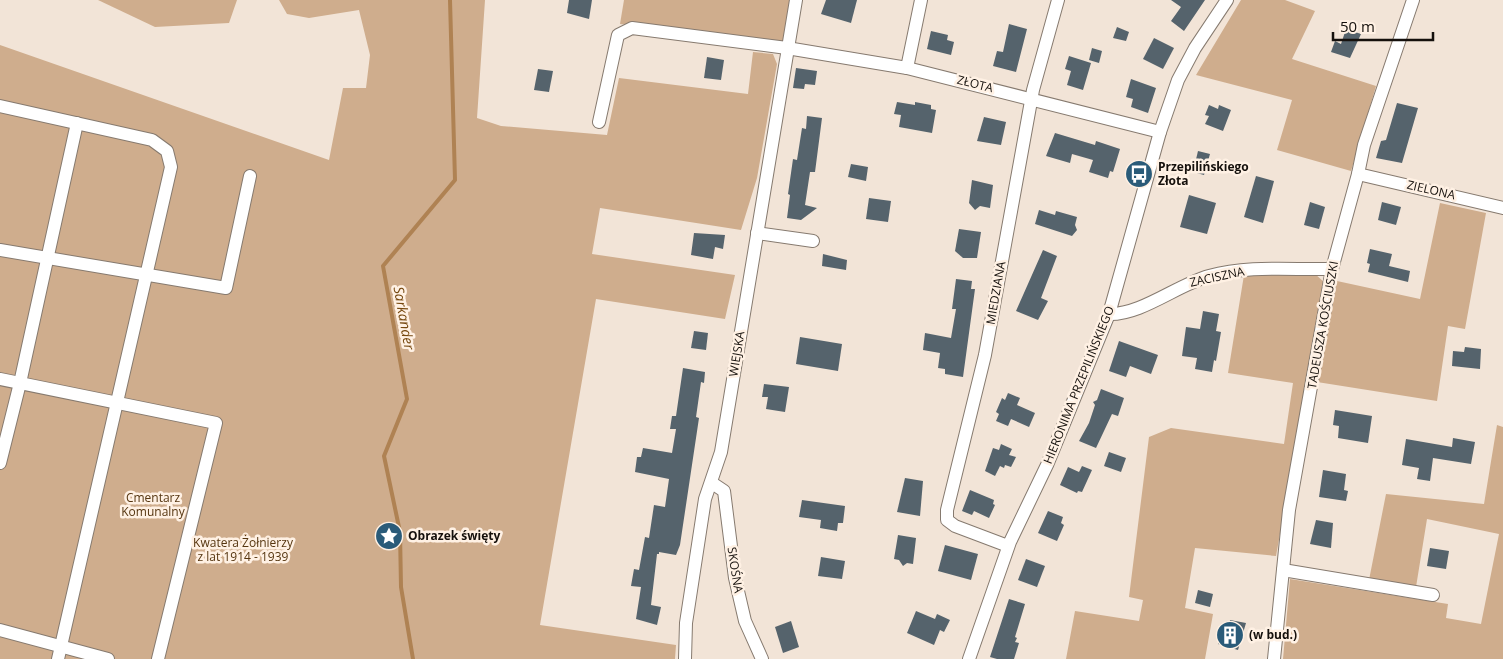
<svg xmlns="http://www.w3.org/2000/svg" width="1503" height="659" font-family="'Open Sans',sans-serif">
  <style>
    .green { fill: #cfad8d }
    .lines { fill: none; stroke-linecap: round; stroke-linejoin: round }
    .stream { stroke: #af8253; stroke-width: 4 }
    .building { fill: #55636c }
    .minor-casing { stroke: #867a6f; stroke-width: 14 }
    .minor { stroke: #fff; stroke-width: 12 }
    .labels { text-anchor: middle; stroke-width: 5; stroke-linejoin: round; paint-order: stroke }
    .street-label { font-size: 12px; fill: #15100c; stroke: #fff1e4 }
    .poi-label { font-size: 12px; font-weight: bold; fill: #15100c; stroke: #fff1e4; text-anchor: start }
    .park-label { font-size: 12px; fill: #55350f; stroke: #fff1e4 }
    .water-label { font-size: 14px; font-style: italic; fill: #76480f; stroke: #fff1e4 }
  </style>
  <rect width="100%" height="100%" fill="#f2e4d7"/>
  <g class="green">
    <polygon points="98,0 237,0 229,23 155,27"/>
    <polygon points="279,0 485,0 477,118 501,126 607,135 619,78 748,94 753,52 773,54 777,64 757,178 741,230 600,208 592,254 735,275 725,319 596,299 540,625 676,645 675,659 0,659 0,45 329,160 343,88 366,88 370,55 359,10 309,18 287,14"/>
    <polygon points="624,0 791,0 784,42 620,24"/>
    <polygon points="1241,0 1285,0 1315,11 1292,59 1376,86 1351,171 1277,150 1292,100 1196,75"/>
    <polygon points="1440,203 1486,213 1465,329 1448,326 1437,401 1317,382 1337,281 1420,299"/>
    <polygon points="1314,273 1325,283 1276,556 1195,548 1185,608 1213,614 1205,659 1066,659 1075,611 1139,621 1143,600 1129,597 1149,437 1171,428 1284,444 1293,383 1228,373 1244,275"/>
    <polygon points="1497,425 1503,427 1503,659 1283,659 1290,579 1448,604 1446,618 1481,624 1499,534 1427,519 1416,587 1369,580 1386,494 1484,504"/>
  </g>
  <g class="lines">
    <polyline class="stream" points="413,659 401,587 400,532 384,456 407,399 383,266 455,180 450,0"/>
  </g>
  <g class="building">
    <polygon points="569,0 592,0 589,19 567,13"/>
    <polygon points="826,0 857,0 851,23 821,14"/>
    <polygon points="1171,0 1205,0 1184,31 1171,21 1181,7"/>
    <polygon points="1009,24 1027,29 1016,72 993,66 997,51 1003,52"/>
    <polygon points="1117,27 1129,32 1126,41 1113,38"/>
    <polygon points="1346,29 1361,34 1350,58 1331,52 1335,41 1341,44"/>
    <polygon points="931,31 948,35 947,40 954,42 951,55 927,49"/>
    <polygon points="1154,38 1174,48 1163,69 1143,59"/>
    <polygon points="1092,48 1102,51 1099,63 1089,60"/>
    <polygon points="1069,56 1091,63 1083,90 1067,85 1071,71 1065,69"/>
    <polygon points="707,57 724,60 721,80 704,78"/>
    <polygon points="796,68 817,71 815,85 805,84 804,89 793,88"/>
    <polygon points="538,69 553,71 549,92 534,90"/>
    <polygon points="1131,79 1156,88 1148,113 1131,107 1133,99 1126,97"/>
    <polygon points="897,102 915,105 915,102 931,105 931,109 936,110 932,133 899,127 901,115 894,114"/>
    <polygon points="1397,103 1418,108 1402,163 1376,158 1381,141 1386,140"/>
    <polygon points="1209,105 1218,109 1219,105 1231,110 1223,131 1205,124 1209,116 1205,115"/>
    <polygon points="807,116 822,118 815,172 810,172 805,205 817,208 801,220 787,218 790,195 788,194 793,159 797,160 802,128 806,129"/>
    <polygon points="984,117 1006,122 1001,145 977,141"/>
    <polygon points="1055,133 1095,145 1096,141 1120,149 1113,172 1110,171 1108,178 1089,172 1093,160 1072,154 1070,163 1046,156"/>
    <polygon points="1198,151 1210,154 1204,175 1193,172"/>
    <polygon points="851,164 868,167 866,181 848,177"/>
    <polygon points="1256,176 1274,181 1263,223 1244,217"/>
    <polygon points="972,180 993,185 990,208 980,206 975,210 969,203"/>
    <polygon points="1189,195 1216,203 1207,234 1180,227"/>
    <polygon points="869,198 891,201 888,222 866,219"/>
    <polygon points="1310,202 1325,207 1319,229 1304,225"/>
    <polygon points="1382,202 1401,207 1396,225 1378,220"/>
    <polygon points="1039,210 1055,215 1056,211 1077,217 1075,225 1077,230 1072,236 1035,224"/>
    <polygon points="959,229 981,232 977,258 963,258 955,251"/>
    <polygon points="694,233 725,235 723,249 715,247 713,259 691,255"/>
    <polygon points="1370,249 1392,254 1389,266 1410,271 1408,282 1368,272 1370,264 1367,263"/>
    <polygon points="1043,250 1057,256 1041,298 1048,301 1038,320 1016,311"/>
    <polygon points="823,254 847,260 846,270 822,266"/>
    <polygon points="956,279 972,281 971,289 975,289 963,377 945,374 945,369 938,368 940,353 923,350 925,333 951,338 956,309 952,309"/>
    <polygon points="1203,311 1219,314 1216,331 1221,332 1216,361 1214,360 1212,372 1195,369 1197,358 1182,356 1186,327 1200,329"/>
    <polygon points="694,331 708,333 706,350 691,348"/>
    <polygon points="800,337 842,344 838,371 796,364"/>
    <polygon points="1119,341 1158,355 1151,374 1130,366 1126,377 1109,371"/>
    <polygon points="1465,347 1481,349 1480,369 1452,366 1453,351 1464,352"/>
    <polygon points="683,368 705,372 704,383 701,382 696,417 699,418 680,545 676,555 659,552 659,554 657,554 651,605 661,607 657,625 636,619 641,587 631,586 634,569 639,570 645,537 649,538 654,505 665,507 669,479 635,472 637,457 641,457 643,448 672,453 676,429 670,429 672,416 676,416"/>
    <polygon points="764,384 789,387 785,412 766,409 768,397 762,397"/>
    <polygon points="1101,389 1124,398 1118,416 1112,414 1096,448 1079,441 1089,423 1095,405 1093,402 1097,400"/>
    <polygon points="1008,393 1020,398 1017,405 1035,413 1029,427 1011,419 1008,426 996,421 999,414 996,412 1002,398 1005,400"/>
    <polygon points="1335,410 1372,416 1368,443 1338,438 1339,426 1333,425"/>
    <polygon points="1453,438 1475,442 1471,464 1433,458 1430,481 1417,479 1419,468 1402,465 1406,439 1452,447"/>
    <polygon points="1001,444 1012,449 1009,455 1016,457 1011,467 1005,465 1004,468 1000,466 995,476 985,471 993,448 999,450"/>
    <polygon points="1109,452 1126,458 1121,472 1104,466"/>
    <polygon points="1082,466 1092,470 1082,492 1078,491 1077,493 1060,485 1068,467 1079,472"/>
    <polygon points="1323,470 1346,474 1344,490 1348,491 1346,501 1319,497"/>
    <polygon points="905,478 923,481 920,516 897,512"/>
    <polygon points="970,490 994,500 993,504 995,505 989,518 974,511 972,515 962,511"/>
    <polygon points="802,500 845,506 843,523 838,523 837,531 820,528 821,520 799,517"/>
    <polygon points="1048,511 1063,517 1061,523 1064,525 1057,541 1038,533"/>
    <polygon points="1316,520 1333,523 1331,548 1310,544"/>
    <polygon points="898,535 916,538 913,564 907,563 903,566 899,560 894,559"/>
    <polygon points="945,545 978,554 971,580 938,571"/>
    <polygon points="1430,548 1449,551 1446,569 1427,566"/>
    <polygon points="821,557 845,561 842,579 818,576"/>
    <polygon points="1026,559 1045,566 1037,587 1018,580"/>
    <polygon points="1198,590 1213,594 1210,607 1195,603"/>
    <polygon points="1009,599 1025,604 1015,637 1017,638 1015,642 1019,643 1014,659 997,659 990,657"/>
    <polygon points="916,611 935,619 937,614 950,620 944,632 940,630 934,645 907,633"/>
    <polygon points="1230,620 1246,623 1238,650 1218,644 1222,626 1229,628"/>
    <polygon points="791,621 799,647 783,653 775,627"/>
  </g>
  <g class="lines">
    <g class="minor-casing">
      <g id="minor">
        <polyline points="907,68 921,0"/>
        <polyline points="0,106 152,140 167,151 171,167 58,659"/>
        <polyline points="599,122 618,35 632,28 787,48 907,68 1160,132"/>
        <polyline points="1358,174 1503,208"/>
        <polyline points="757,233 813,241"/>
        <polyline points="0,250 226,288 250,176"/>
        <path d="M1109,314C1141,315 1177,285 1209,276C1249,265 1291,270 1332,269"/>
        <polyline points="0,379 216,423 158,659"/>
        <polyline points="0,463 20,383 77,123"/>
        <polyline points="712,483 724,491 735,578 745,621 762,659"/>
        <polyline points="1008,546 955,526 947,520 947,510 985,355 1033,90 1058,0"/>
        <polyline points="1283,570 1433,595"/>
        <polyline points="0,630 108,659"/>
        <polyline points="685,659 686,623 705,499 721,452 796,0"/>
        <polyline points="969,659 1010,542 1047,465 1109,314 1160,132 1178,80 1195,48 1227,0"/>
        <polyline points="1274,659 1289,510 1332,269 1358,174 1364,145 1413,0"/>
      </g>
    </g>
    <use href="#minor" class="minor"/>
  </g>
  <defs>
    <g id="bus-disc" transform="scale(1.4375)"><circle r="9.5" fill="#2a5b79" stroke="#fff1e4"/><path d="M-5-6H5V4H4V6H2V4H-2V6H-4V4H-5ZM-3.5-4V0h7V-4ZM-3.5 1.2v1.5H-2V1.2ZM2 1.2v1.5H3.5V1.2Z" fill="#fff"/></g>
    <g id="sight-disc" transform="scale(1.4375)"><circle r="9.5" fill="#2a5b79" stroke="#fff1e4"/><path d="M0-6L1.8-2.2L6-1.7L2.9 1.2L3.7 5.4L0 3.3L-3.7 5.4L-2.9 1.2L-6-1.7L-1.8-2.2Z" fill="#fff"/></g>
    <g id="building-disc" transform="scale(1.4375)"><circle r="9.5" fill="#2a5b79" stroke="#fff1e4"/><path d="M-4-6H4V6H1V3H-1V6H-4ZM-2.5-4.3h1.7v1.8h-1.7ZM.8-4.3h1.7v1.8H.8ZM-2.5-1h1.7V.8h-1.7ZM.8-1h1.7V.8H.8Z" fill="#fff"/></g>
  </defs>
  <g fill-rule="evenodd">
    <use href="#bus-disc" x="1139" y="174"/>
    <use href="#sight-disc" x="389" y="536"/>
    <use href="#building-disc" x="1230" y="635"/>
  </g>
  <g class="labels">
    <g class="street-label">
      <text transform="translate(975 84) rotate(14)" y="4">ZŁOTA</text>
      <text transform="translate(1431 190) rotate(13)" y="4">ZIELONA</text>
      <text transform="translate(1217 277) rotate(-12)" y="4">ZACISZNA</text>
      <text transform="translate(996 293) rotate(-80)" y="4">MIEDZIANA</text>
      <text transform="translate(1323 325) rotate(-80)" y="4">TADEUSZA KOŚCIUSZKI</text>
      <text transform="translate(737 354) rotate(-81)" y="4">WIEJSKA</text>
      <text transform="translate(1079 385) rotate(-68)" y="4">HIERONIMA PRZEPILIŃSKIEGO</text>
      <text transform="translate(735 570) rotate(81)" y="4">SKOŚNA</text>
    </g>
    <g class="poi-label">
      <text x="1158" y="171">Przepilińskiego<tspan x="1158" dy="14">Złota</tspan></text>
      <text x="408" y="540">Obrazek święty</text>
      <text x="1249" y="639">(w bud.)</text>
    </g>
    <g class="park-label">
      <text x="153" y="502">Cmentarz<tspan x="153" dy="14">Komunalny</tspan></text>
      <text x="243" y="547">Kwatera Żołnierzy<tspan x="243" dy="14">z lat 1914 - 1939</tspan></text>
    </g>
    <g class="water-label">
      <text transform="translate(404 318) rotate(80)" y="5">Sarkander</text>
    </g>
  </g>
  <path d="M1333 32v8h100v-8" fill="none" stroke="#15100c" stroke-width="2.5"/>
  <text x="1340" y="32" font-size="15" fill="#15100c" stroke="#fff1e4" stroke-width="4" paint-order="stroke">50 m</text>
</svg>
